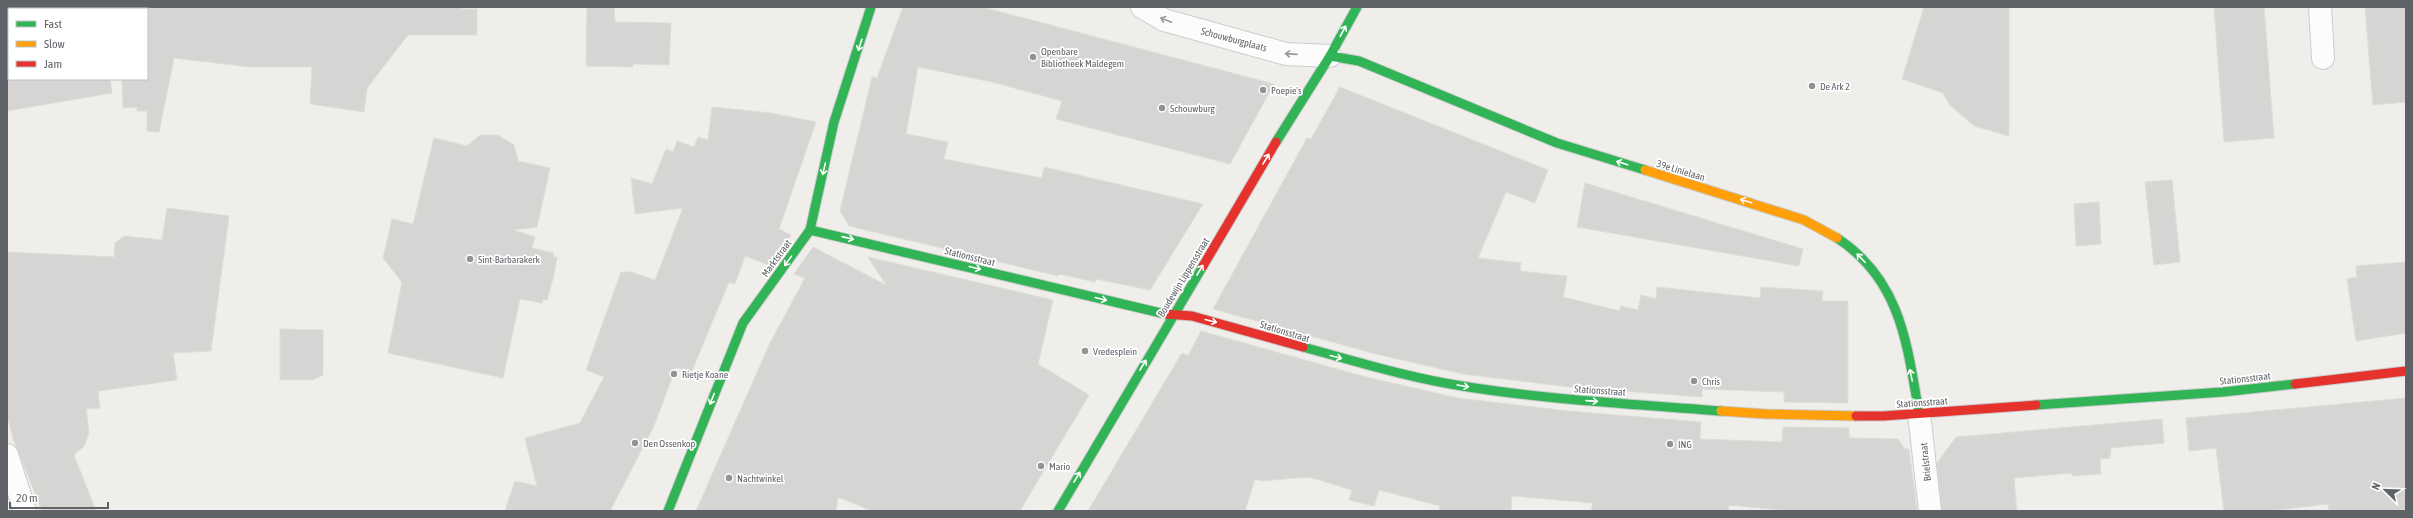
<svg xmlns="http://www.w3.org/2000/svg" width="2413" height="518" font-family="'Asap Condensed',sans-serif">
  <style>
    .building { fill: #d6d5d3; stroke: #deddd9 }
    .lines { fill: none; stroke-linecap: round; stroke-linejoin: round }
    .street-casing { stroke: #cbcccc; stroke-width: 24 }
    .fast-casing { stroke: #cacacb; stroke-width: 11 }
    .slow-casing { stroke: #cacacb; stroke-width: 11 }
    .jam-casing { stroke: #cacacb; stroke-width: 11 }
    .street { stroke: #fdfcfc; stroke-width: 22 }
    .fast { stroke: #30b455; stroke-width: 9 }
    .slow { stroke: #ff9f0a; stroke-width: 9 }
    .jam { stroke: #e5322d; stroke-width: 9 }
    .oneway { stroke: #96999c }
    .oneway2 { stroke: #fff }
    .poi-dot { fill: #919496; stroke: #fff; stroke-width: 1.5 }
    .labels { text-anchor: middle; stroke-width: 3.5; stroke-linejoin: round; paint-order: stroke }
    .street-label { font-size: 10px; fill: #5f6368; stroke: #fff }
    .poi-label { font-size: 10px; fill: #5f6368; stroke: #fff; text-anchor: start }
  </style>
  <rect width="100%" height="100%" fill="#efeeea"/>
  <g class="building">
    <polygon points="147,7 462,7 462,9 477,9 477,35 408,35 367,88 364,112 310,104 312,67 250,67 174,58 159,132 147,131 147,111 137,111 137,107 123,108 122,79 147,79"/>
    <polygon points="587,7 614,7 615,22 671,23 669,65 633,64 633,67 586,66"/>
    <polygon points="903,7 982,7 1274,84 1230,164 1056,119 1062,101 992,82 918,67 906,134 948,142 944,159 1042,178 1044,167 1203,204 1150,290 1096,279 1095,282 1059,274 1058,276 849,226 840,211 872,77 877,78"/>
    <polygon points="1924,7 2009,7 2009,136 1974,126 1949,104 1943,93 1902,79"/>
    <polygon points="2214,7 2264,7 2274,138 2224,142"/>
    <polygon points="2365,7 2406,7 2406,102 2373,105"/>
    <polygon points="7,79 110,79 112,93 7,111"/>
    <polygon points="1340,87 1548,170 1535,203 1506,192 1478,258 1521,263 1520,271 1567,276 1563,297 1620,311 1620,306 1638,310 1641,295 1656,299 1657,287 1760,298 1761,287 1823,291 1822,301 1848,301 1848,403 1784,402 1784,392 1702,389 1702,397 1570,387 1463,374 1372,353 1213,309 1307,138 1311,139"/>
    <polygon points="712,107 771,113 816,122 779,229 791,235 769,265 745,256 735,284 729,282 691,373 676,367 654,426 610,511 505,511 515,481 537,486 525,438 580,423 604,377 586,370 621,272 631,272 655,280 683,208 635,214 631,178 652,184 666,149 673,152 677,141 694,147 698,137 708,140"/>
    <polygon points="480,135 498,135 514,145 518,161 550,168 537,227 514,230 535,237 532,248 554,253 553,257 557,257 554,275 547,300 543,299 542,303 520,299 503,378 388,353 402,282 383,258 392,219 413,224 434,138 467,146"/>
    <polygon points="2172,180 2180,262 2154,265 2145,182"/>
    <polygon points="1585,183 1803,249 1799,266 1577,227"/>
    <polygon points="2099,202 2101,244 2076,246 2074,204"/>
    <polygon points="167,208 229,216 211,351 173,353 177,380 98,391 100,408 86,409 89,433 84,446 74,455 96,511 42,511 13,438 7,416 7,252 114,257 115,243 124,236 162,240"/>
    <polygon points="813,247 886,285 868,257 1053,300 1038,364 1089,395 1020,511 872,511 838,497 836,511 696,511 769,345 805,278 794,274"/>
    <polygon points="2406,262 2406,333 2356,341 2347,279 2357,277 2356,266"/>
    <polygon points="280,329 323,330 323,375 313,380 280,380"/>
    <polygon points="1201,331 1366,377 1458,398 1568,411 1701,422 1700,439 1782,442 1783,427 1849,428 1849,438 1898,439 1905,449 1909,449 1917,511 1790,511 1729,505 1728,511 1591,511 1593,503 1512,496 1511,511 1439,511 1440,506 1379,490 1374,506 1349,500 1352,490 1309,477 1262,481 1255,479 1245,511 1088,511 1182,353 1188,356"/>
    <polygon points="2406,398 2406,511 2329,511 2328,504 2269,511 2224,511 2216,448 2189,451 2186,418"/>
    <polygon points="2162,419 2164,443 2111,448 2110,458 2100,459 2101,474 2072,476 2072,473 2014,478 2017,511 1942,511 1937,463 1956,437"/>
  </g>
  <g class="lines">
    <g class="street-casing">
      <g id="street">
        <polyline points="1142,7 1164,20 1286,54 1330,56"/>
        <polyline points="2320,7 2323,58"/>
        <polyline points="1919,413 1930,511"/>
        <polyline points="7,455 25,511"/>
      </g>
    </g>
    <g class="fast-casing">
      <g id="fast">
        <polyline points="1330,56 1359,61 1557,143 1645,170"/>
        <polyline points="1276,142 1330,56 1357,7"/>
        <polyline points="810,230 1165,314"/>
        <path d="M1837,238C1901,280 1907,344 1919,413"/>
        <path d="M1303,347C1355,361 1409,378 1462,386C1548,400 1635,404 1721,411"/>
        <polyline points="2036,405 2223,392 2295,384"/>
        <polyline points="668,511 743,323 810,230 834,122 871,7"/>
        <polyline points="1058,511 1203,266"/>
      </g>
    </g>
    <g class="slow-casing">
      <g id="slow">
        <polyline points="1645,170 1804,220 1837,238"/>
        <polyline points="1721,411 1766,414 1856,416"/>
      </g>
    </g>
    <g class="jam-casing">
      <g id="jam">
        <polyline points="1203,266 1276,142"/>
        <polyline points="1165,314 1192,316 1303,347"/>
        <polyline points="2295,384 2406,371"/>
        <polyline points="1856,416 1883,416 2036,405"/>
      </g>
    </g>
    <use href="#street" class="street"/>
    <use href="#fast" class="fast"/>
    <use href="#slow" class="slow"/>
    <use href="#jam" class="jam"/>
  </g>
  <defs><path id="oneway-shaft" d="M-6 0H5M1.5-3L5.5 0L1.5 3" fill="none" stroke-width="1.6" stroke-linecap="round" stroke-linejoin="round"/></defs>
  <g class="oneway">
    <use href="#oneway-shaft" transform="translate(1166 20) rotate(-159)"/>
    <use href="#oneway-shaft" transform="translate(1291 54) rotate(-176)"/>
  </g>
  <g class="oneway2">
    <use href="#oneway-shaft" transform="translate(1343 31) rotate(-62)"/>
    <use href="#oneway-shaft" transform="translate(860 45) rotate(108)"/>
    <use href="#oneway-shaft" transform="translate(1266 159) rotate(-59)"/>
    <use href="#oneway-shaft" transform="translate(1622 163) rotate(-163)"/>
    <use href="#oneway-shaft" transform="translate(824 169) rotate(103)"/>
    <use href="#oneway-shaft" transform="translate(1746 201) rotate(-162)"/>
    <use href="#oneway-shaft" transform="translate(848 238) rotate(13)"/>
    <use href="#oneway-shaft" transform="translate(1861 258) rotate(-133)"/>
    <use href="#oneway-shaft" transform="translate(788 261) rotate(126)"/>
    <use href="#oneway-shaft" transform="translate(975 268) rotate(14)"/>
    <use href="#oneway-shaft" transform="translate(1200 270) rotate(-59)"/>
    <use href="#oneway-shaft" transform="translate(1101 299) rotate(14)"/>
    <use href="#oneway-shaft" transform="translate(1211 321) rotate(14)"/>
    <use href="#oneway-shaft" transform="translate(1336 357) rotate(15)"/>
    <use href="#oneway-shaft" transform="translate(1143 365) rotate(-59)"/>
    <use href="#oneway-shaft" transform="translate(1911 375) rotate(-102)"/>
    <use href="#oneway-shaft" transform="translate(1463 386) rotate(9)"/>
    <use href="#oneway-shaft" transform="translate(712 399) rotate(112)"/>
    <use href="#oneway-shaft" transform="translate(1592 401) rotate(4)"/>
    <use href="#oneway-shaft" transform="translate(1077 477) rotate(-59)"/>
  </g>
  <g class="poi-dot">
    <circle cx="1033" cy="57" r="4"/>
    <circle cx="1812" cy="86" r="4"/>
    <circle cx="1263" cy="90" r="4"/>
    <circle cx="1162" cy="108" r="4"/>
    <circle cx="470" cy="259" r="4"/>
    <circle cx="1085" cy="351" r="4"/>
    <circle cx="674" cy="374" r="4"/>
    <circle cx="1694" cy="381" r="4"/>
    <circle cx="635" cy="443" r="4"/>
    <circle cx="1670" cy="444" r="4"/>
    <circle cx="1041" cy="466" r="4"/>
    <circle cx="729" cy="478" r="4"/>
  </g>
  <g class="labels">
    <g class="street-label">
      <text transform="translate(1234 39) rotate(15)" y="4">Schouwburgplaats</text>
      <text transform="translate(1681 170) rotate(17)" y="4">39e Linielaan</text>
      <text transform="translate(970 256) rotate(14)" y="4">Stationsstraat</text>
      <text transform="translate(776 258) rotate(-54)" y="4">Marktstraat</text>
      <text transform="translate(1183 277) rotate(-59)" y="4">Boudewijn Lippensstraat</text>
      <text transform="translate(1285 331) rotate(17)" y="4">Stationsstraat</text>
      <text transform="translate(2245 378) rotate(-6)" y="4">Stationsstraat</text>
      <text transform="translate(1600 390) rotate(4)" y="4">Stationsstraat</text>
      <text transform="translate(1922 402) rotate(-4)" y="4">Stationsstraat</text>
      <text transform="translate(1925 462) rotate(-96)" y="4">Brielstraat</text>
    </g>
    <g class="poi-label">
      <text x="1041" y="55">Openbare<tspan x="1041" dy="12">Bibliotheek Maldegem</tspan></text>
      <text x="1820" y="90">De Ark 2</text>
      <text x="1271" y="94">Poepie's</text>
      <text x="1170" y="112">Schouwburg</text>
      <text x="478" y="263">Sint-Barbarakerk</text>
      <text x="1093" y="355">Vredesplein</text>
      <text x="682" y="378">Rietje Koane</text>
      <text x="1702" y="385">Chris</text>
      <text x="643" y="447">Den Ossenkop</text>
      <text x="1678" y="448">ING</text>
      <text x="1049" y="470">Mario</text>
      <text x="737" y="482">Nachtwinkel</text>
    </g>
  </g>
  <rect width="2413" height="518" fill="none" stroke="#5f6368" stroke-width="16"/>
  <rect x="8" y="8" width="140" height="72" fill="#ffffff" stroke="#bfc1c3"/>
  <rect x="16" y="21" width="20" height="6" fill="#30b455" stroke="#bfc1c3"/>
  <text x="44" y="28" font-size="12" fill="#5f6368">Fast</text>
  <rect x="16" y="41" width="20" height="6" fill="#ff9f0a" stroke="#bfc1c3"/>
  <text x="44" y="48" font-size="12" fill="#5f6368">Slow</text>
  <rect x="16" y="61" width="20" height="6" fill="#e5322d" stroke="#bfc1c3"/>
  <text x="44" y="68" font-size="12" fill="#5f6368">Jam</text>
  <g transform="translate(2385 490) rotate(293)" stroke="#ffffff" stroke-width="3" paint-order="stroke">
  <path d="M0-3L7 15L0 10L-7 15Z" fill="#5f6368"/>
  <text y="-6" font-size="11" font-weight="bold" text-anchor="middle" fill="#5f6368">N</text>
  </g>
  <path d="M10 502v6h98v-6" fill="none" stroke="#5f6368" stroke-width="2"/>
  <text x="16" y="502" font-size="12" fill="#5f6368" stroke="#ffffff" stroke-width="3" paint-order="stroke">20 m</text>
</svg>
